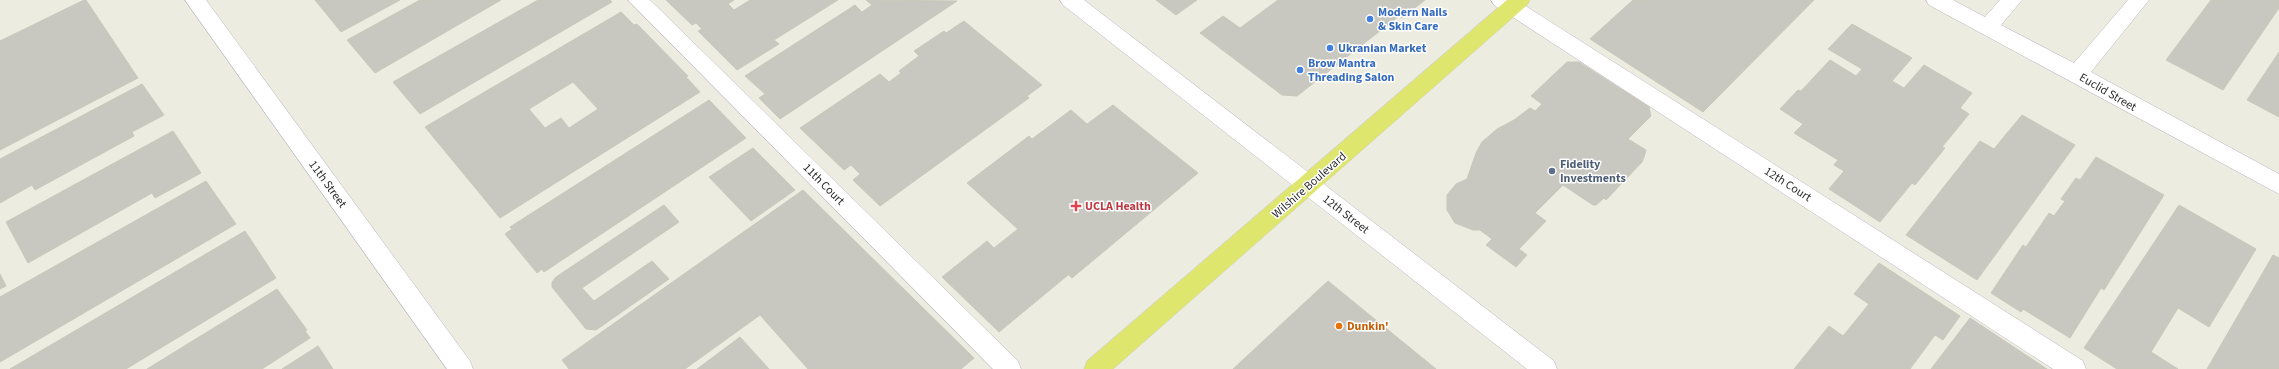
<svg xmlns="http://www.w3.org/2000/svg" width="2279" height="369" font-family="'Source Sans 3',sans-serif">
  <style>
    .building { fill: #c9c8c0; stroke: #c9c8ba; fill-rule: evenodd }
    .lines { fill: none; stroke-linecap: round; stroke-linejoin: round }
    .minor-casing { stroke: #b6b4bf; stroke-width: 1 }
    .major-casing { stroke: #cdcdcd; stroke-width: 1 }
    .minor { fill: #fff; fill-rule: evenodd }
    .major { fill: #dee66d; fill-rule: evenodd }
    .shop-dot { fill: #3f7fe0; stroke: #fff; stroke-width: 1.5 }
    .service-dot { fill: #5c6f8a; stroke: #fff; stroke-width: 1.5 }
    .health-dot { fill: #e0444e; stroke: #fff; stroke-width: 1.5 }
    .food-dot { fill: #e8710a; stroke: #fff; stroke-width: 1.5 }
    .labels { text-anchor: middle; stroke-width: 3; stroke-linejoin: round; paint-order: stroke }
    .shop-label { font-size: 12px; font-weight: bold; fill: #366cbe; stroke: #fff; text-anchor: start }
    .street-label { font-size: 12px; fill: #2d2d2d; stroke: #fff }
    .service-label { font-size: 12px; font-weight: bold; fill: #4e5e75; stroke: #fff; text-anchor: start }
    .health-label { font-size: 12px; font-weight: bold; fill: #be3a42; stroke: #fff; text-anchor: start }
    .food-label { font-size: 12px; font-weight: bold; fill: #c56008; stroke: #fff; text-anchor: start }
  </style>
  <rect width="100%" height="100%" fill="#edece1"/>
  <g class="building">
    <polygon points="84,0 86,0 138,78 0,150 0,41"/>
    <polygon points="315,0 400,0 341,32"/>
    <polygon points="420,0 501,0 375,73 347,40"/>
    <polygon points="538,0 610,0 612,2 420,114 393,82"/>
    <polygon points="666,0 734,0 728,4 734,10 750,0 838,0 774,40 779,44 737,70 698,31 702,29 696,23 692,25"/>
    <polygon points="866,0 957,1 780,119 759,98 765,94 745,76 855,5 862,12 872,5"/>
    <polygon points="1156,0 1197,0 1176,15"/>
    <polygon points="1278,0 1375,0 1399,16 1297,96 1282,95 1200,33 1223,16 1240,28"/>
    <polygon points="1375,0 1425,0 1402,18"/>
    <polygon points="1633,0 1814,0 1703,112 1590,39"/>
    <polygon points="2211,0 2279,0 2279,8 2223,90 2166,60"/>
    <path d="M621,12L634,25L637,24L688,76L686,77L700,92L500,218L425,127ZM573,82L598,109L569,128L561,118L545,128L529,109Z"/>
    <polygon points="964,21 1042,85 1027,96 1029,98 880,206 853,180 860,174 851,165 844,170 800,128 880,74 889,82 901,73 899,71 919,56 914,51 944,31 946,33"/>
    <polygon points="1852,24 1912,58 1892,81 1904,88 1924,65 1972,93 1960,108 1969,114 1942,147 1945,148 1915,185 1912,183 1880,222 1829,189 1844,171 1834,165 1838,160 1794,133 1803,124 1780,109 1798,90 1801,91 1830,60 1856,76 1862,69 1828,49"/>
    <polygon points="2279,52 2279,117 2247,100"/>
    <polygon points="1567,62 1579,62 1649,107 1651,116 1628,139 1646,150 1644,157 1642,162 1606,200 1604,198 1596,205 1593,205 1563,185 1535,213 1546,221 1519,249 1527,255 1516,267 1486,245 1492,239 1480,230 1473,230 1455,223 1447,210 1447,195 1456,184 1467,179 1476,153 1482,142 1497,129 1514,120 1530,108 1535,111 1542,104 1531,96"/>
    <polygon points="142,84 164,115 132,132 134,136 35,190 32,185 0,203 0,159"/>
    <polygon points="709,100 746,138 544,272 542,269 537,273 505,234 512,229 510,227"/>
    <polygon points="1113,105 1198,173 1072,278 967,183 1029,136 1032,139 1071,110 1087,124"/>
    <polygon points="2022,115 2075,145 1977,280 1906,235 1980,141 1994,149"/>
    <polygon points="173,131 201,173 155,198 152,193 28,263 6,222"/>
    <polygon points="753,148 795,190 751,221 709,177"/>
    <polygon points="2096,157 2164,195 2104,290 2101,288 2070,338 2023,309 2021,312 1991,293 2023,245 2026,247 2049,213 2054,216 2065,201 2061,199 2076,178 2080,180"/>
    <polygon points="206,181 236,224 0,362 0,297"/>
    <polygon points="803,190 974,358 961,369 808,369 760,315 685,369 569,369 562,360"/>
    <polygon points="664,205 679,222 582,288 594,301 652,261 669,279 596,330 586,329 552,287 552,282 556,277"/>
    <polygon points="2179,205 2256,249 2209,327 2178,308 2151,352 2178,369 2117,369 2084,348"/>
    <polygon points="1018,229 1068,275 999,332 942,277 987,241 994,248"/>
    <polygon points="245,231 276,278 126,369 10,369"/>
    <polygon points="2273,255 2279,258 2279,369 2207,369"/>
    <polygon points="1879,263 1960,316 1943,340 1935,335 1910,369 1794,369 1829,326 1843,336 1869,304 1854,294"/>
    <polygon points="0,274 6,286 0,289"/>
    <polygon points="1328,281 1436,369 1233,369"/>
    <polygon points="277,289 307,330 305,331 310,338 262,369 147,369"/>
    <polygon points="1970,318 2047,369 1931,369"/>
    <polygon points="740,337 769,369 697,369"/>
    <polygon points="318,346 333,369 282,369"/>
  </g>
  <g class="lines">
    <g class="minor-casing">
      <g id="minor">
        <polygon points="185,0 206,0 470,361 473,369 447,369"/>
        <polygon points="628,0 650,0 1018,361 1021,369 993,369"/>
        <polygon points="1060,0 1084,0 1554,361 1557,369 1527,369 1063,5"/>
        <polygon points="1491,0 1516,0 2083,361 2086,369 2053,369 1494,5"/>
        <polygon points="1926,0 1953,0 1985,17 2000,0 2022,0 2001,25 2074,63 2128,0 2149,0 2091,72 2279,174 2279,194 1929,5"/>
      </g>
    </g>
    <g class="major-casing">
      <polygon id="major" points="1507,0 1530,0 1527,5 1113,369 1084,369 1087,361"/>
    </g>
    <use href="#minor" class="minor"/>
    <use href="#major" class="major"/>
  </g>
  <g class="shop-dot">
    <circle cx="1370" cy="19" r="4"/>
    <circle cx="1330" cy="48" r="4"/>
    <circle cx="1300" cy="70" r="4"/>
  </g>
  <circle class="service-dot" cx="1552" cy="171" r="4"/>
  <path class="health-dot" d="M1074 200h4v4h4v4h-4v4h-4v-4h-4v-4h4z"/>
  <circle class="food-dot" cx="1339" cy="326" r="4"/>
  <g class="labels">
    <g class="shop-label">
      <text x="1378" y="16">Modern Nails<tspan x="1378" dy="14">&amp; Skin Care</tspan></text>
      <text x="1338" y="52">Ukranian Market</text>
      <text x="1308" y="67">Brow Mantra<tspan x="1308" dy="14">Threading Salon</tspan></text>
    </g>
    <g class="street-label">
      <text transform="translate(2108 92) rotate(30)" y="4">Euclid Street</text>
      <text transform="translate(328 184) rotate(54)" y="4">11th Street</text>
      <text transform="translate(824 184) rotate(45)" y="4">11th Court</text>
      <text transform="translate(1788 184) rotate(33)" y="4">12th Court</text>
      <text transform="translate(1309 185) rotate(-41)" y="4">Wilshire Boulevard</text>
      <text transform="translate(1346 214) rotate(38)" y="4">12th Street</text>
    </g>
    <g class="service-label">
      <text x="1560" y="168">Fidelity<tspan x="1560" dy="14">Investments</tspan></text>
    </g>
    <g class="health-label">
      <text x="1085" y="210">UCLA Health</text>
    </g>
    <g class="food-label">
      <text x="1347" y="330">Dunkin'</text>
    </g>
  </g>
</svg>
